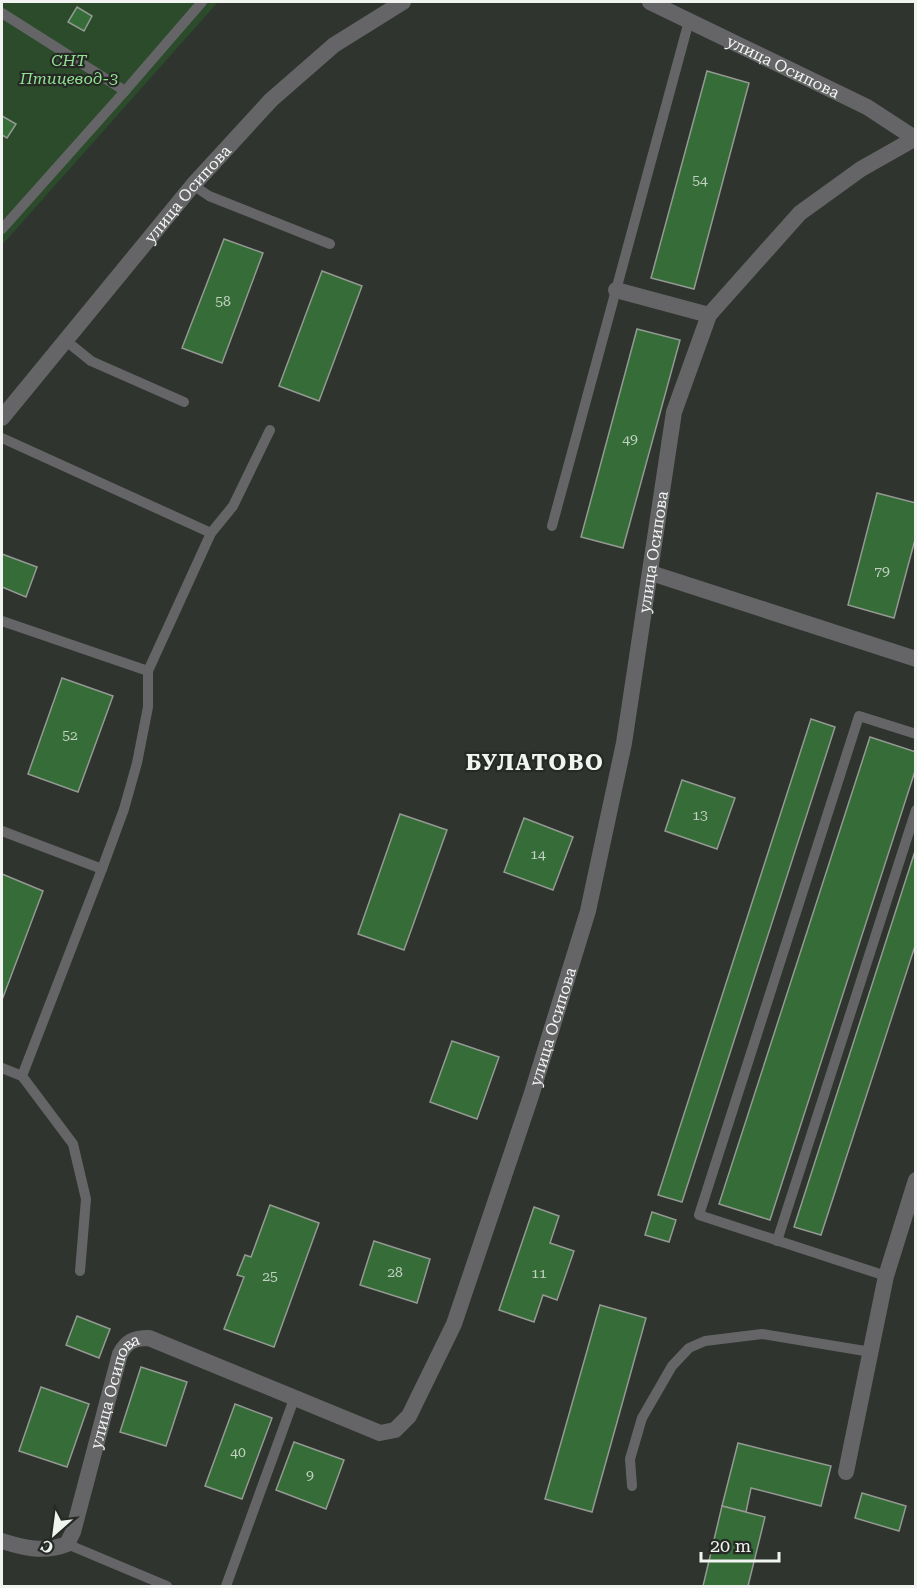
<svg xmlns="http://www.w3.org/2000/svg" width="917" height="1588" font-family="'Roboto Serif',serif">
  <style>
    .green { fill: #2b4b2b }
    .building { fill: #356c37; stroke: #949993; stroke-width: 1.5 }
    .lines { fill: none; stroke-linecap: round; stroke-linejoin: round }
    .service { stroke: #656568; stroke-width: 10 }
    .minor { stroke: #656568; stroke-width: 16 }
    .labels { text-anchor: middle; stroke-width: 4.5; stroke-linejoin: round; paint-order: stroke }
    .number-label { font-size: 14px; fill: #c2d2c2 }
    .park-label { font-size: 16px; font-style: italic; fill: #92e092; stroke: #262a25 }
    .street-label { font-size: 16px; fill: #f1f4f1; stroke: #262a25 }
    .district-label { font-size: 22px; font-weight: bold; letter-spacing: 1.5px; fill: #f1f4f1; stroke: #262a25 }
  </style>
  <rect width="100%" height="100%" fill="#2f342f"/>
  <polygon class="green" points="2,2 218,2 2,245"/>
  <g class="building">
    <polygon points="77,7 92,16 84,31 68,22"/>
    <polygon points="707,71 749,83 694,289 651,278"/>
    <polygon points="2,116 16,124 7,138 2,135"/>
    <polygon points="224,239 263,253 222,363 182,348"/>
    <polygon points="322,271 362,286 319,401 279,386"/>
    <polygon points="637,329 680,340 623,548 581,537"/>
    <polygon points="877,493 916,503 916,536 894,618 848,605"/>
    <polygon points="2,554 37,567 26,597 2,587"/>
    <polygon points="62,678 113,696 78,792 28,774"/>
    <polygon points="811,719 835,727 682,1202 658,1195"/>
    <polygon points="870,737 916,752 916,768 770,1220 719,1204"/>
    <polygon points="682,780 735,798 717,849 665,831"/>
    <polygon points="400,814 447,830 404,950 358,934"/>
    <polygon points="524,818 573,837 553,890 504,872"/>
    <polygon points="916,848 916,943 821,1235 794,1227"/>
    <polygon points="2,874 43,891 2,1000"/>
    <polygon points="452,1041 499,1057 477,1119 430,1102"/>
    <polygon points="270,1205 319,1223 274,1347 224,1329 244,1277 237,1275 245,1255 251,1257"/>
    <polygon points="534,1207 559,1216 550,1243 574,1251 557,1300 543,1295 534,1322 499,1310"/>
    <polygon points="652,1212 676,1220 669,1242 645,1235"/>
    <polygon points="374,1241 430,1259 417,1303 360,1285"/>
    <polygon points="600,1305 646,1318 592,1512 545,1499"/>
    <polygon points="77,1316 110,1329 99,1358 66,1345"/>
    <polygon points="141,1367 187,1382 166,1446 120,1432"/>
    <polygon points="41,1387 89,1404 67,1467 19,1451"/>
    <polygon points="235,1404 272,1418 242,1499 205,1486"/>
    <polygon points="294,1442 344,1460 326,1509 276,1490"/>
    <polygon points="738,1443 831,1466 821,1506 751,1488 746,1512 722,1506"/>
    <polygon points="862,1493 906,1506 899,1531 855,1518"/>
    <polygon points="722,1506 765,1517 748,1586 703,1586"/>
  </g>
  <g class="lines">
    <g class="service">
      <polyline points="2,13 125,91"/>
      <polyline points="193,185 209,196 330,244"/>
      <polyline points="2,229 125,91 202,2"/>
      <polyline points="65,340 91,361 184,402"/>
      <polyline points="2,438 211,533"/>
      <polyline points="552,526 689,21"/>
      <polyline points="2,621 148,671"/>
      <polyline points="2,831 102,869 22,1076 2,1068"/>
      <polyline points="102,869 124,809 137,763 148,707 148,671 211,533 233,506 270,430"/>
      <polyline points="22,1076 73,1144 86,1199 80,1271"/>
      <polyline points="777,1241 916,810"/>
      <polyline points="886,1276 699,1215 859,716 916,734"/>
      <polyline points="632,1486 630,1459 642,1418 672,1366 689,1348 705,1341 762,1334 871,1352"/>
      <polyline points="67,1544 167,1586"/>
      <polyline points="226,1586 294,1399"/>
    </g>
    <g class="minor">
      <path id="s1" d="M650,2L867,107L916,139"/>
      <polyline points="616,290 709,315"/>
      <path id="s2" d="M2,418L193,185L271,100L334,45L403,2"/>
      <polyline points="651,573 916,659"/>
      <polyline points="846,1472 886,1276 916,1180"/>
      <path id="s3" d="M2,1541C24,1548 44,1553 67,1544L73,1532L120,1354C127,1341 134,1338 149,1338L380,1433L395,1430L409,1416L454,1324L531,1096L588,911L624,743L674,412L709,315L800,213L861,169L914,139"/>
    </g>
  </g>
  <g class="labels">
    <g class="number-label">
      <text x="700" y="185">54</text>
      <text x="223" y="306">58</text>
      <text x="630" y="444">49</text>
      <text x="882" y="576">79</text>
      <text x="70" y="740">52</text>
      <text x="700" y="820">13</text>
      <text x="538" y="859">14</text>
      <text x="395" y="1277">28</text>
      <text x="539" y="1278">11</text>
      <text x="270" y="1281">25</text>
      <text x="238" y="1457">40</text>
      <text x="310" y="1480">9</text>
    </g>
    <g class="park-label">
      <text x="69" y="66">СНТ<tspan x="69" dy="18">Птицевод-3</tspan></text>
    </g>
    <g class="street-label">
      <text dy="6" stroke="none"><textPath href="#s1" startOffset="148">улица Осипова</textPath></text>
      <text dy="6" stroke="none"><textPath href="#s2" startOffset="291">улица Осипова</textPath></text>
      <text dy="6" stroke="none"><textPath href="#s3" startOffset="1486">улица Осипова</textPath></text>
      <text dy="6" stroke="none"><textPath href="#s3" startOffset="1000">улица Осипова</textPath></text>
      <text dy="6" stroke="none"><textPath href="#s3" startOffset="228">улица Осипова</textPath></text>
    </g>
    <g class="district-label">
      <text x="535" y="770">БУЛАТОВО</text>
    </g>
  </g>
  <rect width="917" height="1588" fill="none" stroke="#f1f4f1" stroke-width="6"/>
  <g transform="translate(54 1534) rotate(208)" stroke="#262a25" stroke-width="4.5" paint-order="stroke">
  <path d="M0-4.5L10 22L0 15L-10 22Z" fill="#f1f4f1"/>
  <text y="-9" font-size="16" font-weight="bold" text-anchor="middle" fill="#f1f4f1">С</text>
  </g>
  <path d="M701 1552v9h78v-9" fill="none" stroke="#f1f4f1" stroke-width="3"/>
  <text x="710" y="1552" font-size="18" fill="#f1f4f1" stroke="#262a25" stroke-width="4.5" paint-order="stroke">20 m</text>
</svg>
